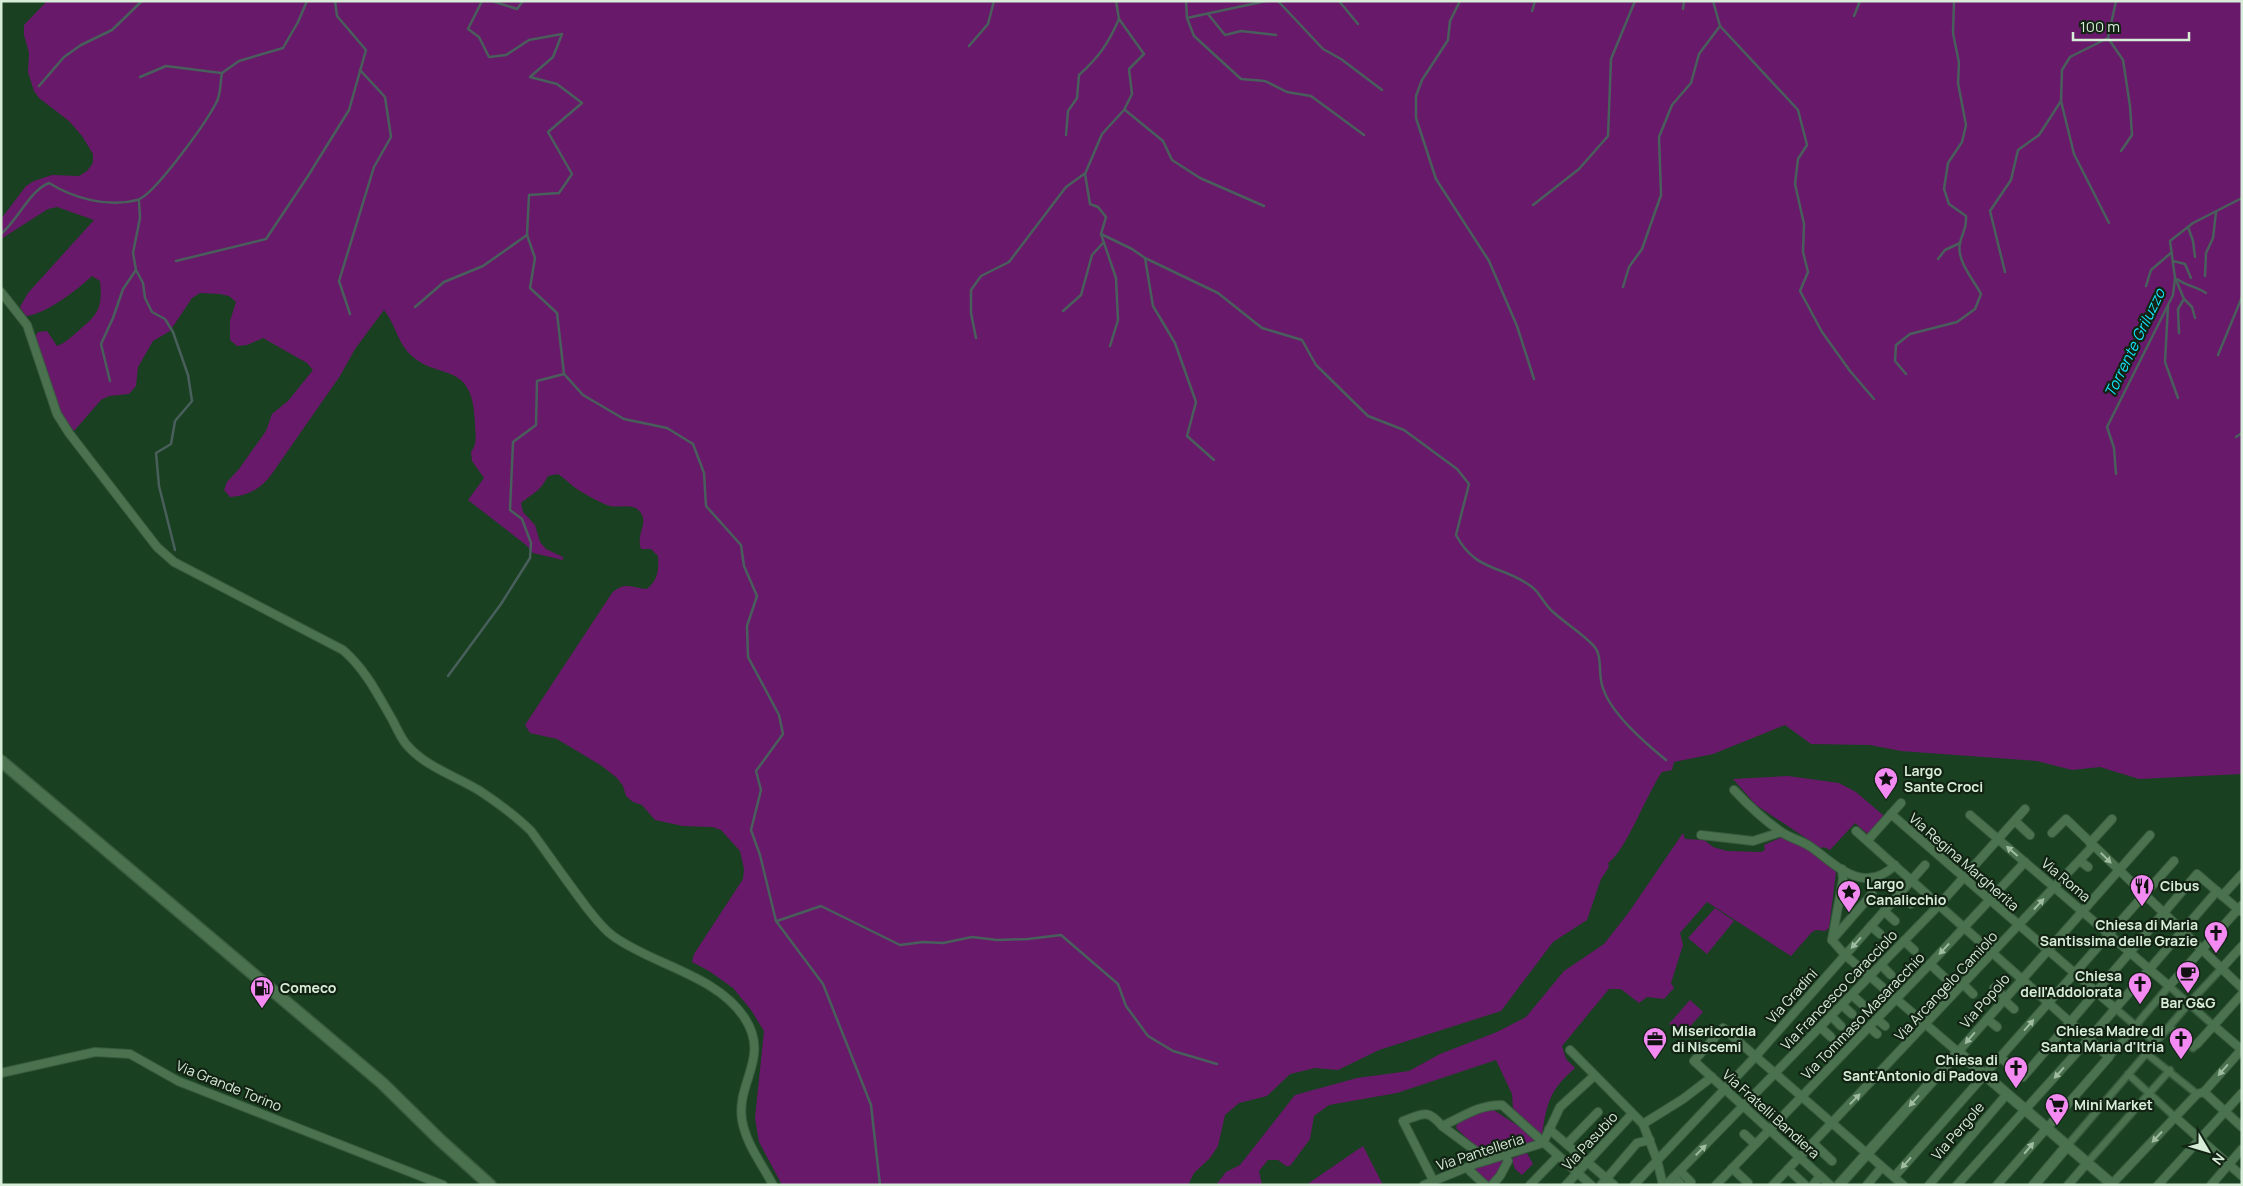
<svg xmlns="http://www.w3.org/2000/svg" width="2243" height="1186" font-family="Manrope,sans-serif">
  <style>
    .green { fill: #69196a }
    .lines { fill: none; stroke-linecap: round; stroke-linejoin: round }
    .stream { stroke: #485f5b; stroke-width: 2.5 }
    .pedestrian-casing { stroke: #385a3e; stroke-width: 9 }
    .minor-casing { stroke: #385a3e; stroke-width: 10 }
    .tertiary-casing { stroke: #385a3e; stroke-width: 12 }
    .secondary-casing { stroke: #385a3e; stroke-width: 14 }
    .pedestrian { stroke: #4a724f; stroke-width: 6 }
    .minor { stroke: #4a724f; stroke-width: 8 }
    .tertiary { stroke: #4a724f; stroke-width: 10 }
    .secondary { stroke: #4a724f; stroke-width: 11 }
    .oneway { fill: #9fbca1 }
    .labels { text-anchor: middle; stroke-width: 4.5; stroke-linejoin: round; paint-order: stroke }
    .poi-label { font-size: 14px; font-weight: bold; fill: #d7edd8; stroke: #122314; text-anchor: start }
    .street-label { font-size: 14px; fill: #d7edd8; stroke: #122314 }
    .water-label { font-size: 15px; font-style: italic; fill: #16e4fb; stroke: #122314 }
  </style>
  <rect width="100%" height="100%" fill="#194020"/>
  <g class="green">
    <path d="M47,1H2242V774L2139,779L2100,767L2072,770L2037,761L1901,751L1870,745L1811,744L1785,725L1713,754L1674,762L1672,770L1662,772C1647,793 1626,851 1608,863L1609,867L1601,879L1587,920L1553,942L1501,1011L1379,1050L1338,1070L1315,1068L1290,1074L1267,1096L1239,1103L1225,1115L1218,1146L1210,1158L1194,1173L1188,1185H782L759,1142L755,1118L764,1031L751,1010L733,988L709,971L692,962L694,954L743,879L744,869L740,851L721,830L712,827L683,826L655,820L642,805L633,802L626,796L623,786L617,778L602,766L557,739L530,733L525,725L612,593C625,581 631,588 647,589C658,580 659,570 658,556L651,549H641C636,534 647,526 642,515C635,500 618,510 607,505C601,503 577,490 573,486C568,482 564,478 558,474L548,476C540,492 533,493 521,503L523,512L535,525L540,542L546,549L563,557V560L533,553L526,545L468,500L484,478L472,461L471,452C478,442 475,435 475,423C473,356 436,384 407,351C397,339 394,322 384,310L355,349L340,376L271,475C261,489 247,496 230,497L224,490L227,482L239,469L266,431L272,414L288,401L313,370L307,363L263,338L247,345L237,346L230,340V321L236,302L229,296L220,294L200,293L192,298L170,331L153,341L138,367L136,386L129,394L109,396L101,400L74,431L61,415L34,339L38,332L47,331L57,346C65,343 70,338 77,332C97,315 103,310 100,281L92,276C77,290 46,314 26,316L20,307L28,293L94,220L57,207L48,209L1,239V219L26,186L34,181L52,175L79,176L87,171L93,163V154L82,136L69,121L39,98L34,91L28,72L29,53L24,35V25Z"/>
    <polygon points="1788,776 1839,783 1856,792 1884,816 1868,834 1855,823 1830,850 1824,847 1821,848 1756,805 1733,779"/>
    <path d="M1683,833L1685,839L1704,840L1713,847L1727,851L1761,852L1765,850L1764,845L1782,837L1814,853L1836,872L1829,928L1825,931L1816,930L1812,932L1791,956L1707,902L1680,933L1683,945L1671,983L1674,988L1664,999L1647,997L1639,1003L1621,989H1609L1562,1046L1566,1059L1575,1068C1550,1089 1546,1105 1542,1136L1513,1108L1512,1094L1496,1060L1397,1093L1329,1105L1314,1116L1310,1139L1290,1166H1286L1278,1160H1268L1259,1171L1262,1185H1216L1226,1172L1240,1165L1295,1095L1357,1078L1409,1071L1440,1054L1497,1032L1526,1017L1564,971L1604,944L1629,912Z"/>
    <polygon points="1715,908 1734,921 1707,954 1688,938"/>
    <polygon points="1690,1000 1703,1012 1682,1035 1669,1024"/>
    <path d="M1492,1109L1523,1129L1537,1142L1496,1156H1486L1456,1128C1460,1114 1480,1112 1492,1109Z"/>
    <polygon points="1363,1146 1383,1185 1306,1185"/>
    <polygon points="1527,1153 1533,1164 1522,1175 1515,1169 1512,1160 1513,1158"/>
    <polygon points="1501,1160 1503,1161 1502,1166 1489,1184 1475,1172 1473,1168"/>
  </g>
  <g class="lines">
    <g class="stream">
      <polyline points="482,1 468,29 479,37 489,57 506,55 529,40 562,34 553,57 530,77 557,84 582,103 548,132 572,174 559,193 529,195 527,235 535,258 530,288 557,313 564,374 583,395 624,419 667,428 693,444 704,473 706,506 741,545 744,566 757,596 747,626 748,657 779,715 783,734 756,771 761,790 751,830 760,855 776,921 823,984 871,1105 880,1185"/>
      <polyline points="492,1 517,9 523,1"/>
      <polyline points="1186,1 1187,18 1194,36 1241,79 1265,81 1287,92 1311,96 1364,135"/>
      <polyline points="1278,1 1323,49 1341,59 1382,90"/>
      <polyline points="1339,1 1358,24"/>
      <polyline points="1460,1 1450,21 1448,40 1422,80 1416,96 1416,118 1436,179 1489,261 1517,326 1534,379"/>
      <polyline points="1713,1 1720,26 1798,110 1807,145 1798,159 1795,184 1804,224 1803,252 1808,272 1800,291 1822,332 1850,371 1874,399"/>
      <polyline points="1683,9 1684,1"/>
      <polyline points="1532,11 1535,1"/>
      <polyline points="1208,14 1225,35 1241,31 1276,35"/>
      <polyline points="1854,16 1860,1"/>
      <polyline points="1187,18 1266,1"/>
      <polyline points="2108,38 2123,60 2130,106 2132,135 2121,151"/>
      <polyline points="969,46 988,24 994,1"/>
      <polyline points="140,77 166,66 221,73"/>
      <polyline points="39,86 64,57 81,45 112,30 142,1"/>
      <polyline points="1125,110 1163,141 1172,160 1200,178 1264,206"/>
      <path d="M1066,135L1068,111L1077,98L1079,75C1099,57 1108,44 1119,19"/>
      <polyline points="139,201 140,218 133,253 136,270 143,283 145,298 152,312 165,319 173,332 188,375 192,401 175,421 171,444 156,453 159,486 175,550"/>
      <polyline points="1533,205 1579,169 1608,136 1611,59 1635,1"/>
      <polyline points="2109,223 2074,154 2061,101 2062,70 2070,57 2108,38 2116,1"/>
      <polyline points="2188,227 2193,241 2195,257"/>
      <path d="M1,234C18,220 30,190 49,183C73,198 108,208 137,200C154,196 207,121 216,103C221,96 220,83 222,73L239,61L283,48L298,22L307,1"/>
      <path d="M1101,234L1132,249L1145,258L1218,293L1262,328L1302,340L1316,365L1368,416L1404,430L1457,469L1469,484L1456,535C1476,573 1504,565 1532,587C1540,593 1544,604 1552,611C1565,623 1580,632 1593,645C1603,655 1598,672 1602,685C1609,712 1644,742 1666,760"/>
      <polyline points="1145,258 1153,306 1175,343 1196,402 1187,436 1214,460"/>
      <polyline points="1938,259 1945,250 1960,243"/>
      <polyline points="176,261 266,239 308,176 349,110 366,50 337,16 335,1"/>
      <polyline points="2173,261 2185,264 2191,278"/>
      <polyline points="2005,272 1990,211 2011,180 2018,150 2039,135 2061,101"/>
      <polyline points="2205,276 2206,253 2213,238 2216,212"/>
      <path d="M2177,279C2186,286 2196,286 2206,293"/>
      <polyline points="2176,280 2184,299 2178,309 2179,333"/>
      <polyline points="2146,286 2151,270 2172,252"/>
      <polyline points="1623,287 1629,267 1642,249 1661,195 1659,137 1672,105 1691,83 1699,54 1720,26"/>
      <polyline points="2184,299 2192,307 2195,318"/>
      <polyline points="2168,306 2165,362 2178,398"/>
      <polyline points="415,307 444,282 483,266 527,235"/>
      <polyline points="1063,311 1081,295 1092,255 1103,243"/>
      <polyline points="350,314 339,281 374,167 391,137 385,97 360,70"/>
      <polyline points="976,338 971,313 971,290 981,276 1009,262 1066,187 1084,174"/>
      <polyline points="1110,346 1118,320 1116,278 1101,234 1106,217 1098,207 1090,204 1085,174 1102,134 1124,110 1132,94 1129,69 1144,54 1119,19 1116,1"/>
      <polyline points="2218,355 2242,297"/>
      <path d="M1906,374L1895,361L1896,345L1910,334L1957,322L1975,309L1981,294C1973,279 1956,260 1960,243C1962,232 1967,230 1966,216L1949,204L1944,189L1948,163L1962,142L1966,125L1958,83L1959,63L1953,33L1954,1"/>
      <polyline points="110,381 101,344 113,318 123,289 136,270"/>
      <polyline points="2236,437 2242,433"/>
      <polyline points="2116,474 2114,448 2107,427 2173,295 2175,278 2170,241 2193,223 2242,198"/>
      <polyline points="448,676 501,604 530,558 531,543 522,519 510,510 513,442 536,425 537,381 564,374"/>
      <polyline points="777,921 821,906 900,945 923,942 943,943 972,937 997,940 1028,939 1061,935 1118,984 1126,1006 1148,1036 1173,1051 1217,1064"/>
    </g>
    <g class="pedestrian-casing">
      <g id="pedestrian">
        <polyline points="2116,1009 2155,1042"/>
        <polyline points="2169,1027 2193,1048 2197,1044"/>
        <polyline points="2146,1053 2197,1094"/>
        <polyline points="2109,1057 2169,986 2213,1025"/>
        <polyline points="2128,1074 2175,1117"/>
        <polyline points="2067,1146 2191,1001 2221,969"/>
        <polyline points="2087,1163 2170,1070"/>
      </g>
    </g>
    <g class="minor-casing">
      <g id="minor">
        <path d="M1,292L27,325L57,414L69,433L157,547L174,562L343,650C366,670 378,695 393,721C397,729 401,738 406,744C425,767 456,776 480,791C498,803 516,816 531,831C550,857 568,883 587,908C595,918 603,929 613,936C653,965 716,975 744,1017C771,1057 736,1082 742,1120C746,1144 762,1164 773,1185"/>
        <path d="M1734,790C1748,805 1763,819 1780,831C1789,838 1801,840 1811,847C1827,858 1844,876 1864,878C1877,879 1887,873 1895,865"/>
        <polyline points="1891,814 2116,1009"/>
        <polyline points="1970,815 2169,986 2242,905"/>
        <polyline points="2015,821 2030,835"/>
        <polyline points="1856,831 2109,1057 1997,1185"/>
        <polyline points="2052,833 2066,819 2242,988"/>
        <polyline points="1701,835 1753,841 1781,832"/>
        <polyline points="1868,840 1901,803"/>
        <polyline points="2090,843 2112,819"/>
        <polyline points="2080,861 2088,867"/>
        <polyline points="1900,894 1911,904"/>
        <polyline points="2222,896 2242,874"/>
        <polyline points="1884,911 1895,921"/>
        <polyline points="1871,926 1880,934"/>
        <polyline points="1832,940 1845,955 1958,1052 2150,835"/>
        <polyline points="1832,940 1843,879 1842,869"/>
        <polyline points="1832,940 1872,894"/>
        <polyline points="1904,941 1914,950"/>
        <polyline points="1930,964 1944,977"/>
        <polyline points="1881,965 1891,975"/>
        <polyline points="2221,969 2242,946"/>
        <polyline points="1964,985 1973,994"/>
        <polyline points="1994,988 2006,998"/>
        <polyline points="1852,995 1862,1004"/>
        <polyline points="2004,1000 2014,1009"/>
        <polyline points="1842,1005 1852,1014"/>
        <polyline points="1831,1016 1841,1026"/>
        <polyline points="1877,1019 1885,1026"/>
        <polyline points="1987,1019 1997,1027"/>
        <polyline points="2213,1025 2242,1050"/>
        <polyline points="1820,1027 1831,1037"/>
        <polyline points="1869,1027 1877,1034"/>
        <polyline points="2197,1044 2242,994"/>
        <polyline points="1570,1050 1643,1124 1657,1160 1663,1185"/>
        <polyline points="2000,1057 2023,1077 2197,874 2240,911"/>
        <polyline points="1,1073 95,1052 130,1054 178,1081 443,1185"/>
        <polyline points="2204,1092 2242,1049"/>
        <polyline points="2204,1092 2242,1127"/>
        <polyline points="2175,1117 2242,1176"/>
        <polyline points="1643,1124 1683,1099 1712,1077"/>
        <polyline points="1442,1126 1488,1160"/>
        <polyline points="1549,1129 1614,1185"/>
        <polyline points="1744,1134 1755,1144"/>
        <polyline points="1813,1143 1832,1161"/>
        <polyline points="1567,1144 1598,1112"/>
        <polyline points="1732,1168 1748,1183"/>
        <polyline points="1788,1169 1805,1185"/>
        <polyline points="1470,1171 1485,1185"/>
        <polyline points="1680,1171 1691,1182 1688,1185"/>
        <polyline points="1674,1177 1681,1185"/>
        <polyline points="1894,1177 2174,861"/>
        <path d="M1433,1180L1403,1121C1423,1114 1427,1108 1442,1126C1463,1117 1477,1105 1502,1105L1591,1185"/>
        <polyline points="1424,1185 1475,1164 1543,1143 1560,1107 1594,1076"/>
        <polyline points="1492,1185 1500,1176 1508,1161 1506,1156"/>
        <polyline points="1530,1185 1558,1156"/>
        <polyline points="1566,1185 1632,1114"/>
        <polyline points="1601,1185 1637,1143 1650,1140"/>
        <polyline points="1634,1185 1755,1057 1925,865"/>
        <polyline points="1666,1185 1939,905 2025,809"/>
        <polyline points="1716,1185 1930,964 2025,862"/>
        <polyline points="1773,1185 2093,846"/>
        <polyline points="1813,1185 1820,1176"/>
        <polyline points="1830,1185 1694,1061 1723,1028 1903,1185"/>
        <polyline points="1867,1185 1882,1167"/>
        <polyline points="1929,1185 2007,1094"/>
        <polyline points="1957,1185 2089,1039 2217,891"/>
        <polyline points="2068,1185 2087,1163"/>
        <polyline points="2111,1185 2197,1094 2204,1092"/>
        <polyline points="2158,1185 2242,1093"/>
        <polyline points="2211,1185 2242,1149"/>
      </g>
    </g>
    <g class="tertiary-casing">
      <g id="tertiary">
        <polyline points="1839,1185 1958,1052 2113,1185"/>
        <polyline points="2034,1185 2067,1146"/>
      </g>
    </g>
    <g class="secondary-casing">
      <polyline id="secondary" points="1,761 382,1083 440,1140 490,1185"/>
    </g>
    <use href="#pedestrian" class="pedestrian"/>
    <use href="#minor" class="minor"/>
    <use href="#tertiary" class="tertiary"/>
    <use href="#secondary" class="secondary"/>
  </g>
  <defs><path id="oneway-solid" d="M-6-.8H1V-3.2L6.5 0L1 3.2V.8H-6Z" transform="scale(1.25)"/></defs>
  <g class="oneway">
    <use href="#oneway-solid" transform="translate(2012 851) rotate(-139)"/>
    <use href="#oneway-solid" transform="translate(2106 858) rotate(45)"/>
    <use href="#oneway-solid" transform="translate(2039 904) rotate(-47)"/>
    <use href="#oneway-solid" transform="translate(1856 943) rotate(132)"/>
    <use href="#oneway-solid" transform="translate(1944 949) rotate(133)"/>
    <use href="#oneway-solid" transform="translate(2029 1025) rotate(-49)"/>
    <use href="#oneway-solid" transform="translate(1970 1038) rotate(131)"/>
    <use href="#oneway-solid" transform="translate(2223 1070) rotate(131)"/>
    <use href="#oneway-solid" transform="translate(2059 1073) rotate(132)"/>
    <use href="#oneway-solid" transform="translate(1855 1099) rotate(-46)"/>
    <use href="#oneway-solid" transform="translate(1914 1101) rotate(132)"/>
    <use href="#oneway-solid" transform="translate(2157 1137) rotate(133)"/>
    <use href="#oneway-solid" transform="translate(2029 1148) rotate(-50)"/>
    <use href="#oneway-solid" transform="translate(1701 1150) rotate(-45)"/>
    <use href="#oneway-solid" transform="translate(1906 1163) rotate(132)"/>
  </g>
  <defs>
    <g id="sight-pin" transform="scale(1.25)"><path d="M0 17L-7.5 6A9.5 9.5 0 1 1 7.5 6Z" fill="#f38af2" stroke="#122314"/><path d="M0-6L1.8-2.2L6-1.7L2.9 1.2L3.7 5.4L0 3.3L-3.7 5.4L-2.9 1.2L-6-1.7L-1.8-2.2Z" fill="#111"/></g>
    <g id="restaurant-pin" transform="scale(1.25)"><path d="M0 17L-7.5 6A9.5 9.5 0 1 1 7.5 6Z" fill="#f38af2" stroke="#122314"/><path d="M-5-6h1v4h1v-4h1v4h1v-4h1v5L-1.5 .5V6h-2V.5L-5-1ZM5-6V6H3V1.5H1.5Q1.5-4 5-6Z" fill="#111"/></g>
    <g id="church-pin" transform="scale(1.25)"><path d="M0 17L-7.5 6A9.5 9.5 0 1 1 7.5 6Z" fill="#f38af2" stroke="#122314"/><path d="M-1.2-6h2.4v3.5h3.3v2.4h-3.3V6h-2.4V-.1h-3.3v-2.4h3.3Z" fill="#111"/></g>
    <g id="cafe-pin" transform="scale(1.25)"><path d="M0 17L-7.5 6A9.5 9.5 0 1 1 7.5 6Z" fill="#f38af2" stroke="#122314"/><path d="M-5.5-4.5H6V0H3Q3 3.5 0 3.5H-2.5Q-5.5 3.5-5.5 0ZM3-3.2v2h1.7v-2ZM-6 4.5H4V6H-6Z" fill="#111"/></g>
    <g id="fuel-pin" transform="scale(1.25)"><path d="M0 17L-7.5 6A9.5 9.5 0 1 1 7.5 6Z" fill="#f38af2" stroke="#122314"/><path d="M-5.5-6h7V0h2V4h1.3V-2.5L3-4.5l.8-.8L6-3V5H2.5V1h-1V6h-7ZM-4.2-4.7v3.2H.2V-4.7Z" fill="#111"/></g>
    <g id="office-pin" transform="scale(1.25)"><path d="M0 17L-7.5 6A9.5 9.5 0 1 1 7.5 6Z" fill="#f38af2" stroke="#122314"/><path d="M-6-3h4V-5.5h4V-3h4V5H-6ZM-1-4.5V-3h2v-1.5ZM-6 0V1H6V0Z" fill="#111"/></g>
    <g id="supermarket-pin" transform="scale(1.25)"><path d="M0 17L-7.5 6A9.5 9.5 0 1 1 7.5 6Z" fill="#f38af2" stroke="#122314"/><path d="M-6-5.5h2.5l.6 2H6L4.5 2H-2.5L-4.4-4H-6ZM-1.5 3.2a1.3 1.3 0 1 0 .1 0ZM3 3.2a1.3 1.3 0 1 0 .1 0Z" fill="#111"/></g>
  </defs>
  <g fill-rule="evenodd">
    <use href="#sight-pin" x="1886" y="779"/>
    <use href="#restaurant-pin" x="2142" y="886"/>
    <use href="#sight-pin" x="1849" y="892"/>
    <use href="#church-pin" x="2216" y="933"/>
    <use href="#cafe-pin" x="2188" y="973"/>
    <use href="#church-pin" x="2140" y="984"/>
    <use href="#fuel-pin" x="262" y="988"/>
    <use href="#office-pin" x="1655" y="1039"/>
    <use href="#church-pin" x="2181" y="1039"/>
    <use href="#church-pin" x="2016" y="1068"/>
    <use href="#supermarket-pin" x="2057" y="1105"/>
  </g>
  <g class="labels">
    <g class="poi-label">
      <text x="1904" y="776">Largo<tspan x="1904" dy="16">Sante Croci</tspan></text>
      <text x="1866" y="889">Largo<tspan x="1866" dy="16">Canalicchio</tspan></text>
      <text x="2160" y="891">Cibus</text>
      <text x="2198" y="930" text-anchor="end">Chiesa di Maria<tspan x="2198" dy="16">Santissima delle Grazie</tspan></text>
      <text x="2122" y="981" text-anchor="end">Chiesa<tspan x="2122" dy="16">dell'Addolorata</tspan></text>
      <text x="280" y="993">Comeco</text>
      <text x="2188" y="1008" text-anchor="middle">Bar G&amp;G</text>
      <text x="1672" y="1036">Misericordia<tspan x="1672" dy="16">di Niscemi</tspan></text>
      <text x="2164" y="1036" text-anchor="end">Chiesa Madre di<tspan x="2164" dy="16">Santa Maria d'Itria</tspan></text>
      <text x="1998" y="1065" text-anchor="end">Chiesa di<tspan x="1998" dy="16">Sant'Antonio di Padova</tspan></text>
      <text x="2074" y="1110">Mini Market</text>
    </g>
    <g class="street-label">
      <text transform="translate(1964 862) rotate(41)" y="5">Via Regina Margherita</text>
      <text transform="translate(2066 880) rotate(40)" y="5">Via Roma</text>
      <text transform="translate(1946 986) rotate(-47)" y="5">Via Arcangelo Camiolo</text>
      <text transform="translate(1839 990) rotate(-46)" y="5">Via Francesco Caracciolo</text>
      <text transform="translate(1792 996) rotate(-48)" y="5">Via Gradini</text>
      <text transform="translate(1985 1001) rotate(-49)" y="5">Via Popolo</text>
      <text transform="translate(1863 1016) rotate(-46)" y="5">Via Tommaso Masaracchio</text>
      <text transform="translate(229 1086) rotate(22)" y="5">Via Grande Torino</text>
      <text transform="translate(1771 1114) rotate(42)" y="5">Via Fratelli Bandiera</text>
      <text transform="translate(1958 1131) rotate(-49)" y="5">Via Pergole</text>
      <text transform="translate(1590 1141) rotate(-47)" y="5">Via Pasubio</text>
      <text transform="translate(1480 1152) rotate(-18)" y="5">Via Pantelleria</text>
    </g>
    <g class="water-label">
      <text transform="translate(2135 343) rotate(-64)" y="5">Torrente Griluzzo</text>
    </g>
  </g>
  <rect width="2243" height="1186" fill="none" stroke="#d7edd8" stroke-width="5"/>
  <g transform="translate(2208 1151) rotate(128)" stroke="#122314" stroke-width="4" paint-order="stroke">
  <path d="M0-4L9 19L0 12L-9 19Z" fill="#d7edd8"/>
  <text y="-8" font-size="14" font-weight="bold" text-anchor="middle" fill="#d7edd8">N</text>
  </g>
  <path d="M2073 32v8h116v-8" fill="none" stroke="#d7edd8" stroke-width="2.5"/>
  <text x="2080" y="32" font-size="15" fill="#d7edd8" stroke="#122314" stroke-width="4" paint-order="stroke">100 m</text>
</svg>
